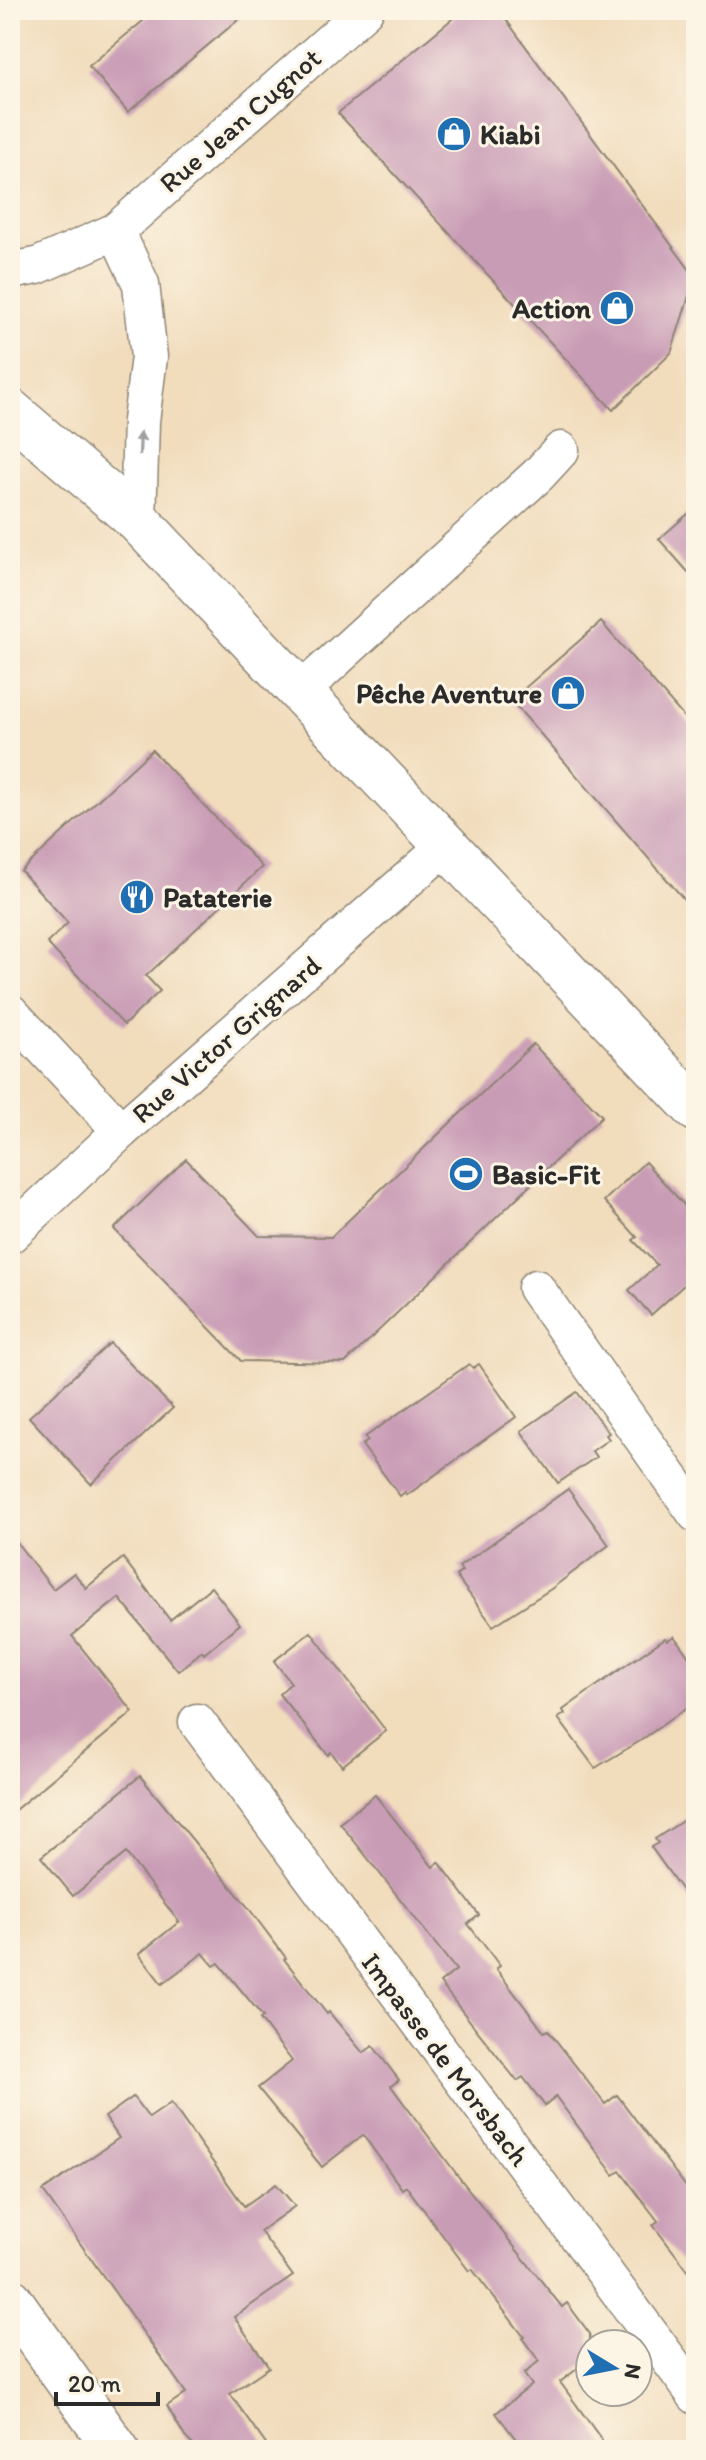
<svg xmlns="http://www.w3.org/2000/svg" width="706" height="2460" font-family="Itim,sans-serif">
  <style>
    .building { fill: #c99cb6 }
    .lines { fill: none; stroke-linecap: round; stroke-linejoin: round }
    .street-casing { stroke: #8e8474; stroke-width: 39 }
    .secondary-casing { stroke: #8e8474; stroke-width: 47 }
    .primary-casing { stroke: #8e8474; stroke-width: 47 }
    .street { stroke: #fff; stroke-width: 36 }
    .secondary { stroke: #fff; stroke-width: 44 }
    .primary { stroke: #fff; stroke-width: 44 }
    .oneway { fill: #a0a0a0 }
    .labels { text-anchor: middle; stroke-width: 6; stroke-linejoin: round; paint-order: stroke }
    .street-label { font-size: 28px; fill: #2b2b2b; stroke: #fcf5e5 }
    .poi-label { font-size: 28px; font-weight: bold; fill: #2b2b2b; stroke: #fcf5e5; text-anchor: start }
  </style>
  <rect width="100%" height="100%" fill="#fcf5e5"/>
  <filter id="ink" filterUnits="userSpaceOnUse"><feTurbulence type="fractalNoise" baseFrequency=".0125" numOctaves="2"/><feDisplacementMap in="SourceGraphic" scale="16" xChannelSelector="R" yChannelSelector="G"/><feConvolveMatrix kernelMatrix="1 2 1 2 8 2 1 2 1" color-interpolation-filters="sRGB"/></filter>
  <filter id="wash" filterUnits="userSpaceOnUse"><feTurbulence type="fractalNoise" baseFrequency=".006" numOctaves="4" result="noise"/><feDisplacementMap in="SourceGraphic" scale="32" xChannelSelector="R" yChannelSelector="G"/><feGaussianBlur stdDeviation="1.8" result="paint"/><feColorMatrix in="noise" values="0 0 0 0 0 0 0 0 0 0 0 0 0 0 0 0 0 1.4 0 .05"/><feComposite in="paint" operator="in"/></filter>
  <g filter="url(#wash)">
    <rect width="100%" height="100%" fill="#f1dcbc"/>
    <g id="blocks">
      <g class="building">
        <polygon points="156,10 250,10 128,112 89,66"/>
        <polygon points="463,10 499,10 695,277 671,353 613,410 338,113"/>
        <polygon points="696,507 696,581 659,539"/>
        <polygon points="601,622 696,731 696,913 511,700"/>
        <polygon points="152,750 262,867 146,976 160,991 124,1025 47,943 68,923 21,871"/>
        <polygon points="533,1044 602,1116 345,1363 241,1361 114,1229 186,1159 259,1236 331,1237"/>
        <polygon points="645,1162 696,1218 696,1274 651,1315 629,1290 657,1265 633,1240 637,1237 604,1201"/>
        <polygon points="110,1343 173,1408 91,1484 29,1417"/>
        <polygon points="469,1364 473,1368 479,1364 516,1417 407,1495 405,1492 400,1496 362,1445 368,1441 365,1437"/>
        <polygon points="577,1392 609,1433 606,1435 609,1439 592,1451 596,1457 558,1483 521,1431"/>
        <polygon points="568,1489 609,1545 551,1589 493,1626 456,1576 462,1571 459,1567"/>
        <polygon points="10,1534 53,1589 74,1573 86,1588 123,1558 170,1620 211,1587 240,1624 204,1654 202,1651 178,1671 119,1598 72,1636 133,1712 10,1814"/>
        <polygon points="311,1632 386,1731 342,1766 331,1752 328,1755 279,1694 291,1683 274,1661"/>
        <polygon points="674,1636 696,1667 696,1701 640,1741 595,1768 558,1718 565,1714 563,1710 588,1692 665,1638 668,1640"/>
        <polygon points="140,1776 247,1906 286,1958 284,1959 327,2014 329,2012 363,2053 373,2046 399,2080 391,2086 458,2176 562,2307 567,2303 590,2334 590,2359 560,2382 609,2450 524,2450 496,2413 532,2385 524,2374 539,2361 522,2338 524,2337 472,2269 469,2271 406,2186 402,2189 363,2135 322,2167 258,2088 292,2061 260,2019 263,2017 219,1963 214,1966 203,1953 162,1984 139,1954 179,1922 126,1853 73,1896 41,1857"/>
        <polygon points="375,1795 433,1867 439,1862 479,1915 468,1924 500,1966 496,1969 544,2032 548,2030 605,2104 617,2095 696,2200 696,2281 653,2225 658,2221 620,2171 614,2175 556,2097 545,2106 523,2077 517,2081 440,1983 456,1970 340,1823"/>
        <polygon points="696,1812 696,1910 651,1847 658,1843 655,1839"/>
        <polygon points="133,2097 149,2118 171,2103 244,2206 276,2184 295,2206 260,2231 293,2276 234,2317 269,2367 230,2394 270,2450 198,2450 185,2437 167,2406 186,2393 43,2191 119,2138 105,2117"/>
      </g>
    </g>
  </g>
  <g filter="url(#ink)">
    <use href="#blocks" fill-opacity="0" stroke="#8e8474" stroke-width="2"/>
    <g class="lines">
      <g class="street-casing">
        <g id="street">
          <polyline points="116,231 141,284 149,357 141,421 138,521"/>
          <polyline points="10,271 37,266 116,231 365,10"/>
          <polyline points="300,692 538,475 561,450"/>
          <polyline points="10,1012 121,1131"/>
          <polyline points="10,1235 121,1131 446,846"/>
          <polyline points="536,1288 696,1514"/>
          <polyline points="197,1722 696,2396"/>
        </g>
      </g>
      <g class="secondary-casing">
        <polyline id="secondary" points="10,411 138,521 696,1109"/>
      </g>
      <g class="primary-casing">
        <polyline id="primary" points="10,2300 117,2450"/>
      </g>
      <use href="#street" class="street"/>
      <use href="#secondary" class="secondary"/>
      <use href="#primary" class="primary"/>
    </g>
    <defs><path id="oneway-solid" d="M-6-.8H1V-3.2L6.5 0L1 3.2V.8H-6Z" transform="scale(2)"/></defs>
    <use class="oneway" href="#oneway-solid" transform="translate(140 443) rotate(-88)"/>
  </g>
  <defs>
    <g id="shop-disc" transform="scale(1.8)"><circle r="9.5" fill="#1f6fb2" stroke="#fcf5e5"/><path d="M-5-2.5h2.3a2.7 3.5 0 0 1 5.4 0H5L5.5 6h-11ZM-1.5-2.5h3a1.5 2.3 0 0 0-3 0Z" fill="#fff"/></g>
    <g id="restaurant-disc" transform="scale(1.8)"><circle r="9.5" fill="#1f6fb2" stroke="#fcf5e5"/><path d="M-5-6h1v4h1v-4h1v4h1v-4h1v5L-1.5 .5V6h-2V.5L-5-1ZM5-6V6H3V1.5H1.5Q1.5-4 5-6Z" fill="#fff"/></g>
    <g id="stadium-disc" transform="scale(1.8)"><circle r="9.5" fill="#1f6fb2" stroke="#fcf5e5"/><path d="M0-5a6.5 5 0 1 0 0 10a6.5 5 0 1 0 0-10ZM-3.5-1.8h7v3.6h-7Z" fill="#fff"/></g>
  </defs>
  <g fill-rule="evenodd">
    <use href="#shop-disc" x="454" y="134"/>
    <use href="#shop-disc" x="617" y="308"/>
    <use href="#shop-disc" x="568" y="693"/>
    <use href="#restaurant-disc" x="137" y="897"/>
    <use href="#stadium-disc" x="466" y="1174"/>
  </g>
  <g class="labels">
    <g class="street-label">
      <text transform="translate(240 120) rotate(-41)" y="10">Rue Jean Cugnot</text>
      <text transform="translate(226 1039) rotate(-41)" y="10">Rue Victor Grignard</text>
      <text transform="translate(446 2059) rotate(53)" y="10">Impasse de Morsbach</text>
    </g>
    <g class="poi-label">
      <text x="480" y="144">Kiabi</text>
      <text x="591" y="318" text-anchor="end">Action</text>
      <text x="542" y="703" text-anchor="end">Pêche Aventure</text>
      <text x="163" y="907">Pataterie</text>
      <text x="492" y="1184">Basic-Fit</text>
    </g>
  </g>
  <rect width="706" height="2460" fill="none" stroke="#fcf5e5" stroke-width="40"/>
  <g transform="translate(614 2368) rotate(100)"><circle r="38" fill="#fcf5e5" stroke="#a8a49b" stroke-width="2"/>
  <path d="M0-6L14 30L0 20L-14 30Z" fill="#1f6fb2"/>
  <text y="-12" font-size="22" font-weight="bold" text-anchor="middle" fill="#2b2b2b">N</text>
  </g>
  <path d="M56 2392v12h102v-12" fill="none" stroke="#2b2b2b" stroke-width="4"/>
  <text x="68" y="2392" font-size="24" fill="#2b2b2b" stroke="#fcf5e5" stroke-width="6" paint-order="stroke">20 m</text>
</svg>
